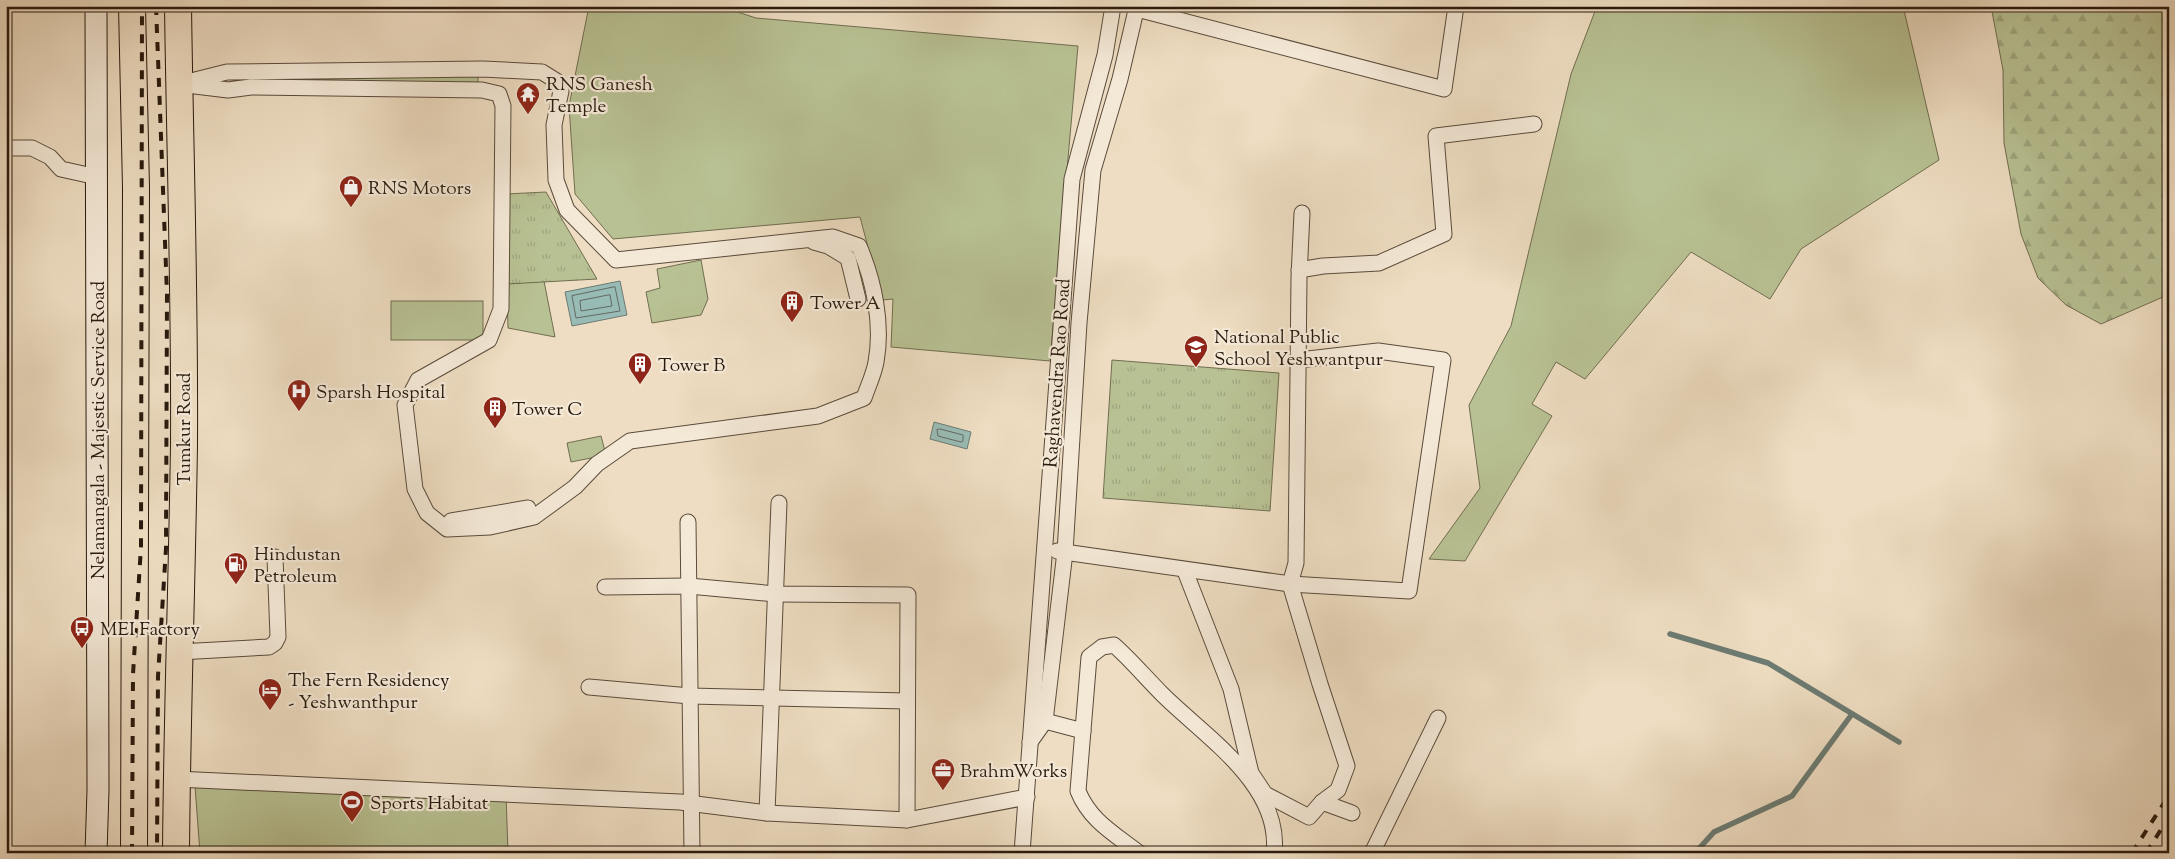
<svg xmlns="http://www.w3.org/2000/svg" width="2175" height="859" font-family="'Sorts Mill Goudy',serif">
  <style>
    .green { fill: #b8c193; stroke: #706e50 }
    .forest { fill: url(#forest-firs); stroke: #706e50 }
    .park { fill: url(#park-tufts); stroke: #706e50 }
    .water { fill: #99bbb5; stroke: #6c7b72 }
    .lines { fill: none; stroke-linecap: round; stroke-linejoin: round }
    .shore { stroke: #616a62; stroke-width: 1 }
    .stream { stroke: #6c7b72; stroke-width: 5.5 }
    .street-casing { stroke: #5a4b3b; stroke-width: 17 }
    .secondary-casing { stroke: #291a0e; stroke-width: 23 }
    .highway-casing { stroke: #291a0e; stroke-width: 28 }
    .street { stroke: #f4e9d7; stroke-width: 15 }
    .secondary { stroke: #f4e9d7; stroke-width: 21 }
    .highway { stroke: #eeddc2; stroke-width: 26 }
    .rail { stroke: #291a0e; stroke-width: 4; stroke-dasharray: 9 9; stroke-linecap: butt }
    .labels { text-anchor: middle; stroke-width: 4.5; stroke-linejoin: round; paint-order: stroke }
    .poi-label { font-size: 19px; fill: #291a0e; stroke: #f4e9d7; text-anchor: start }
    .street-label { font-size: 19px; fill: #291a0e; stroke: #f4e9d7 }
  </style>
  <defs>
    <pattern id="forest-firs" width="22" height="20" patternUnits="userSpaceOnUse" patternTransform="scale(1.25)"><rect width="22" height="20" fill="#b8c193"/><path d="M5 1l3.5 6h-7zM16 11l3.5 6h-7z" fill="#9ea57e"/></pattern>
    <pattern id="park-tufts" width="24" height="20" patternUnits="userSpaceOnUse" patternTransform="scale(1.25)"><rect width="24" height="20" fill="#b8c193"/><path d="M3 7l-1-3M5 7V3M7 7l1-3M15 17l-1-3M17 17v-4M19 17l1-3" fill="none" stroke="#9ea57e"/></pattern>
  </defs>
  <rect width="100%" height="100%" fill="#eeddc2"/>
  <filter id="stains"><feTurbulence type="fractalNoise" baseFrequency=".004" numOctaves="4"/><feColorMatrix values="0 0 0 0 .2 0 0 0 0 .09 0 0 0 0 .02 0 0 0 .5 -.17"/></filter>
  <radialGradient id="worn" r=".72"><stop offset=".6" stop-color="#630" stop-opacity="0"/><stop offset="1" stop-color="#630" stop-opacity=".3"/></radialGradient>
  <g class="green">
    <polygon points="589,6 719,6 756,18 1078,46 1050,361 891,347 893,299 882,300 860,217 613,239 575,194 569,106"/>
    <polygon points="1597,6 1903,6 1939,160 1801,249 1770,299 1691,252 1585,379 1556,362 1532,404 1552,416 1465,561 1429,559 1480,488 1469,405 1511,326 1571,74"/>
    <polygon points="246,73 478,75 478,84 246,81"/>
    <polygon points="701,260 708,299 701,315 652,323 646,292 660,288 657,269"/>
    <polygon points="544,281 555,337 508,328 507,284"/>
    <rect x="391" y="301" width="92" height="39"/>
    <polygon points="601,436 606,455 571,462 567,443"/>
    <polygon points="195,786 506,794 508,853 200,853"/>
  </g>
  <polygon class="forest" points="1991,6 2169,6 2169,291 2163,297 2101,324 2066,305 2038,278 2021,234 2004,143 2003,70"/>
  <g class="park">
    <polygon points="546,192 597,279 507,284 506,194"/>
    <polygon points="1112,360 1279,373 1270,511 1103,498"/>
  </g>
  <g class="water">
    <polygon points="620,281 627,315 572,326 565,292"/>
    <polygon points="934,422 971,432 967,449 930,439"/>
  </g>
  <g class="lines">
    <g class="shore">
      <polygon points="615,287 620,311 576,318 572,296"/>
      <polygon points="610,295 612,306 581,311 580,301"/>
      <polygon points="940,429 963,435 963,441 961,442 938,436 937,430"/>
    </g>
    <g class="stream">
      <polyline points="1670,634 1768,663 1899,742"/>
      <polyline points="1695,853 1714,832 1792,796 1852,714"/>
    </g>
    <g class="street-casing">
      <g id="street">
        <polyline points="1137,9 1444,89 1456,6"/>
        <path d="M483,69L542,72L558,82L561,91L554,125L556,180L567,210L616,260L833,237L859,246C874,281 883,324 876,362C874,374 868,386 864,398L818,416L630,441L597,464L575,487L534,517L490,527L447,529L427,513L415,489L405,405L418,380L489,340L501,309L503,106L499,94L482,90L251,87L228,90L179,84L227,72Z"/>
        <polyline points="6,148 32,148 50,157 61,169 97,177"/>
        <polyline points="814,242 828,246 848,258 858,299"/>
        <polyline points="1299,270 1323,266 1379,263 1444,234 1436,136 1534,124"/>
        <polyline points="451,521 528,508"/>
        <polyline points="688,522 692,853"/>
        <polyline points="1057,551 1290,584 1409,591 1443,360 1378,351 1299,360"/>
        <polyline points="1185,571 1231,689 1251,773 1265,794 1309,817 1322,802 1338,790 1347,766 1320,684 1290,584 1296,563 1299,277 1302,213"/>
        <polyline points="605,587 689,586 776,594 908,595 907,820"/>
        <polyline points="179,652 269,647 275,643 278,637 275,557"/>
        <polyline points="589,687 690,696 907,701"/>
        <polyline points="1045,721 1083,731"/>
        <polyline points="1030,742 1045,721 1065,552 1079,323 1093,170 1120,79 1137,6"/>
        <polyline points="176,779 680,802 767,813 907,820 1027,797"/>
        <polyline points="1322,802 1352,813"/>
        <polyline points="767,813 779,503"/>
        <polyline points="1022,853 1072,179 1105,55 1113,6"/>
        <path d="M1139,853C1115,834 1090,821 1078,791L1089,657L1102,647L1114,645C1131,660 1146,678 1162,694C1204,736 1282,785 1274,853"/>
        <polyline points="1372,853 1438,718"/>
      </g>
    </g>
    <g class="secondary-casing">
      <polyline id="secondary" points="96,853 98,790 96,6"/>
    </g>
    <g class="highway-casing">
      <g id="highway">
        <polyline points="132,6 136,188 134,853"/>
        <path d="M176,853C177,717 182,581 184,444C185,298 180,152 178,6"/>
      </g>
    </g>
    <use href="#street" class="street"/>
    <use href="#secondary" class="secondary"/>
    <use href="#highway" class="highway"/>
    <g class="rail">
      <polyline points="156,6 167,294 166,548 158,676 157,853"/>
      <polyline points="132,853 133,674 141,547 142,6"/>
      <polyline points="2132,853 2169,795"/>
      <polyline points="2146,853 2169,817"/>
      <polyline points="2163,853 2169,844"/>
    </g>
  </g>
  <defs>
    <g id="temple-pin" transform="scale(1.25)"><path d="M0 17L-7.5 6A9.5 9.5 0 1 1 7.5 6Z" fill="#8f2418" stroke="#f4e9d7"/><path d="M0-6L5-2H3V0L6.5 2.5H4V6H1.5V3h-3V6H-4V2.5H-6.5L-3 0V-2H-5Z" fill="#fff"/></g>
    <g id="shop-pin" transform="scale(1.25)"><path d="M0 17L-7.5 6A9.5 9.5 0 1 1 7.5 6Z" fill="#8f2418" stroke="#f4e9d7"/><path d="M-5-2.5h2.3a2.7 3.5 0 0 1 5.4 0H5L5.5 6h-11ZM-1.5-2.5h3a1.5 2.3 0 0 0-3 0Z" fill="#fff"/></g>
    <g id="building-pin" transform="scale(1.25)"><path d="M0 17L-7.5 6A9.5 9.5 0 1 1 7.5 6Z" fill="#8f2418" stroke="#f4e9d7"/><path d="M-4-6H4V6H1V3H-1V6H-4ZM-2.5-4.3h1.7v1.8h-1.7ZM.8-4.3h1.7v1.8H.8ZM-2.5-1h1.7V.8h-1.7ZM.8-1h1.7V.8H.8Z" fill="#fff"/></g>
    <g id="school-pin" transform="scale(1.25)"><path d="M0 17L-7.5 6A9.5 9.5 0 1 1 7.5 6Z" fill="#8f2418" stroke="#f4e9d7"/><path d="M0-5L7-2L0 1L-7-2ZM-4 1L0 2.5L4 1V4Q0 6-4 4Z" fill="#fff"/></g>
    <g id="hospital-pin" transform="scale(1.25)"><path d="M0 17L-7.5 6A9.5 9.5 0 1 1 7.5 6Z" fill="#8f2418" stroke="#f4e9d7"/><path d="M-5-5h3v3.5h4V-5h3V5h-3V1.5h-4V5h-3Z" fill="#fff"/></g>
    <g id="fuel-pin" transform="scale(1.25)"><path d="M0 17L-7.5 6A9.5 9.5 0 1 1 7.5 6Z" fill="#8f2418" stroke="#f4e9d7"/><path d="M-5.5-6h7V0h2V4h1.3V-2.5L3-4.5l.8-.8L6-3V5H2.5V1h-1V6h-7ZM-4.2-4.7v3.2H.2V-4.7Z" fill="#fff"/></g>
    <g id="bus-pin" transform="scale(1.25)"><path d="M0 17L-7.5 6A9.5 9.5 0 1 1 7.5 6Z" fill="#8f2418" stroke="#f4e9d7"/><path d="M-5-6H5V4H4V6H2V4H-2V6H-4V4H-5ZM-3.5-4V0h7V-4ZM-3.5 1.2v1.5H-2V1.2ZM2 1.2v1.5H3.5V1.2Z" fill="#fff"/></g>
    <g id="hotel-pin" transform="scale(1.25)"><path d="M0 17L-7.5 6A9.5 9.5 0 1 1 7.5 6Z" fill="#8f2418" stroke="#f4e9d7"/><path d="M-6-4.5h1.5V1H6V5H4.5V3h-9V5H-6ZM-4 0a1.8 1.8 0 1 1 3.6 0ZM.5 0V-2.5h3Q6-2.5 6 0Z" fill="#fff"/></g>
    <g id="office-pin" transform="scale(1.25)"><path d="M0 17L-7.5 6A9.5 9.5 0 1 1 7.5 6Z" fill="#8f2418" stroke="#f4e9d7"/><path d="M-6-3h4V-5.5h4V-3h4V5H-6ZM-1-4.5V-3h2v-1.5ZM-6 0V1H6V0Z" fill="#fff"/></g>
    <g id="stadium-pin" transform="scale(1.25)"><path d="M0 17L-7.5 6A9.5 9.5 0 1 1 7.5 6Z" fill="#8f2418" stroke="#f4e9d7"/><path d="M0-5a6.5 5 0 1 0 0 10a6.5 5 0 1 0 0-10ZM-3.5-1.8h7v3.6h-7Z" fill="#fff"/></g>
  </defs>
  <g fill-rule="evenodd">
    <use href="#temple-pin" x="528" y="94"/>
    <use href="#shop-pin" x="351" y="187"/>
    <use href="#building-pin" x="792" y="302"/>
    <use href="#school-pin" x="1196" y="347"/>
    <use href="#building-pin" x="640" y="364"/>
    <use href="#hospital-pin" x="299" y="391"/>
    <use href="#building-pin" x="495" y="408"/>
    <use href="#fuel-pin" x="236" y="564"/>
    <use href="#bus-pin" x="82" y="628"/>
    <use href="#hotel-pin" x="270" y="690"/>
    <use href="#office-pin" x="943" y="770"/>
    <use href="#stadium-pin" x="352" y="802"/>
  </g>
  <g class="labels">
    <g class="poi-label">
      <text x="546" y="90">RNS Ganesh<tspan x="546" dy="22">Temple</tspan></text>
      <text x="368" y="194">RNS Motors</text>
      <text x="810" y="309">Tower A</text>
      <text x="1214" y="343">National Public<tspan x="1214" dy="22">School Yeshwantpur</tspan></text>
      <text x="658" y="371">Tower B</text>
      <text x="316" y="398">Sparsh Hospital</text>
      <text x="512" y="415">Tower C</text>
      <text x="254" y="560">Hindustan<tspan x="254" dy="22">Petroleum</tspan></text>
      <text x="100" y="635">MEI Factory</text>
      <text x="288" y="686">The Fern Residency<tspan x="288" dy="22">- Yeshwanthpur</tspan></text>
      <text x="960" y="777">BrahmWorks</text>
      <text x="370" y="809">Sports Habitat</text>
    </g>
    <g class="street-label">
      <text transform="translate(1056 373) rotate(-86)" y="7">Raghavendra Rao Road</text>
      <text transform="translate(183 429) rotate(-90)" y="7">Tumkur Road</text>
      <text transform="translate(97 430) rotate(-90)" y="7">Nelamangala - Majestic Service Road</text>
    </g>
  </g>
  <rect width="2175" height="859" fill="none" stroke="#eeddc2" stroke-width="25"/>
  <rect x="8" y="8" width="2160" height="844" fill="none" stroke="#291a0e" stroke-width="2.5"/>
  <rect x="12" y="12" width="2150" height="834" fill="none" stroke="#291a0e"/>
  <rect width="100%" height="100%" filter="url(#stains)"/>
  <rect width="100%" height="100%" fill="url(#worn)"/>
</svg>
